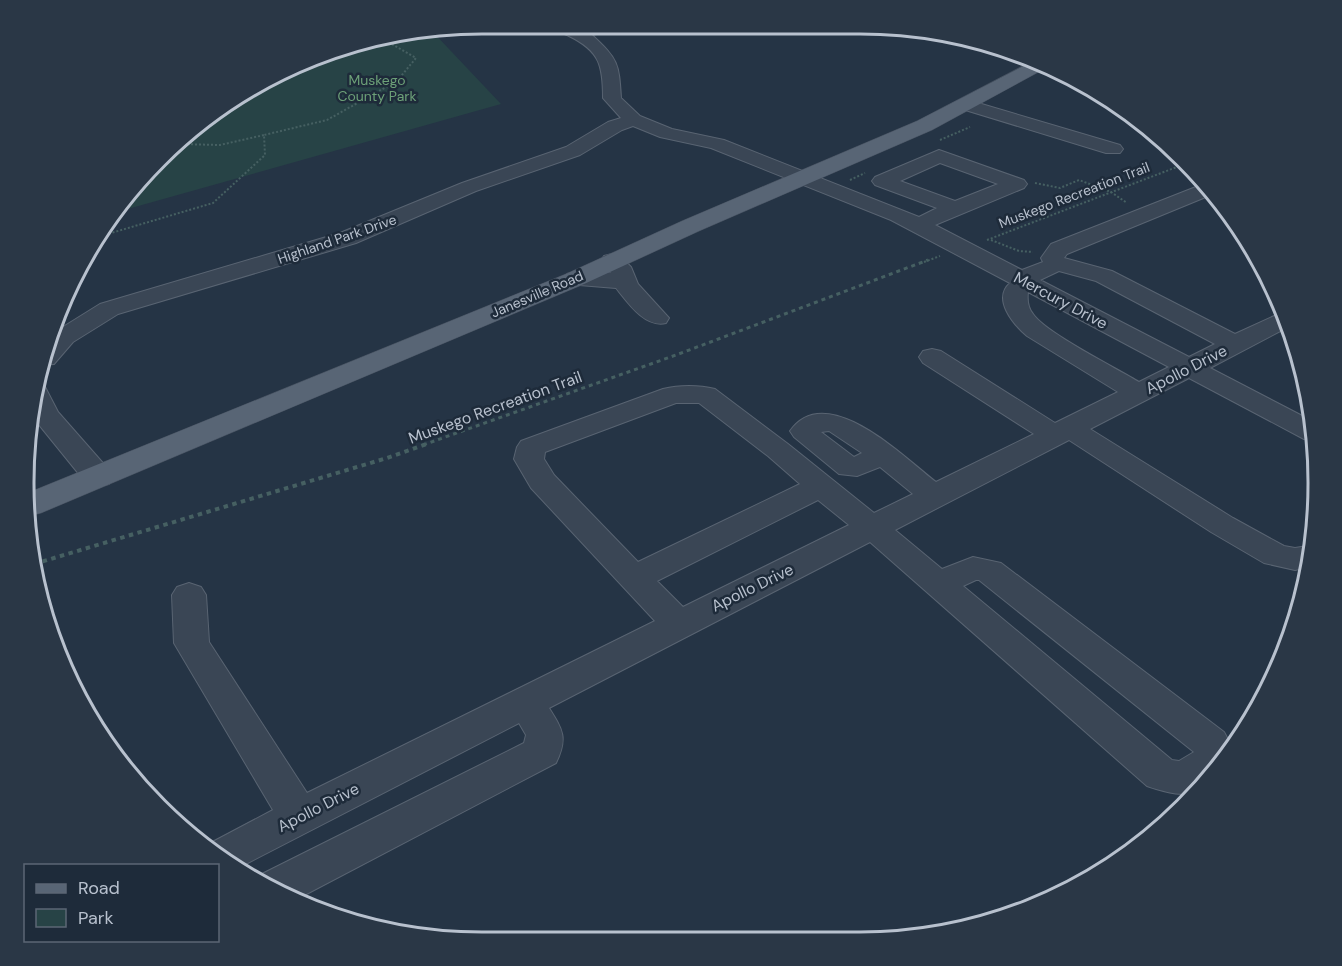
<svg xmlns="http://www.w3.org/2000/svg" width="1342" height="966" font-family="'DM Sans',sans-serif">
  <style>
    .green { fill: #274346 }
    .lines { fill: none; stroke-linecap: round; stroke-linejoin: round }
    .minor-casing { stroke: #596472; stroke-width: 2 }
    .major-casing { stroke: #444f5e; stroke-width: 1 }
    .path-far2 { stroke: #466062; stroke-width: 2; stroke-dasharray: 2 2; stroke-linecap: butt }
    .path-far1 { stroke: #466062; stroke-width: 3; stroke-dasharray: 4 4; stroke-linecap: butt }
    .path { stroke: #466062; stroke-width: 4; stroke-dasharray: 4.5 4.5; stroke-linecap: butt }
    .minor { fill: #3a4655; fill-rule: evenodd }
    .major { fill: #586575; fill-rule: evenodd }
    .labels { text-anchor: middle; stroke-width: 5; stroke-linejoin: round; paint-order: stroke }
    .far-park-label { font-size: 14px; fill: #6da178; stroke: #1e2b3a }
    .far-street-label { font-size: 14px; fill: #b8c1ce; stroke: #1e2b3a }
    .street-label { font-size: 16px; fill: #b8c1ce; stroke: #1e2b3a }
    .rim { fill: none; stroke: #b8c1ce; stroke-width: 3 }
  </style>
  <rect width="100%" height="100%" fill="#253445"/>
  <polygon class="green" points="432,31 501,104 117,212 138,180 228,101 364,40"/>
  <g class="lines">
    <g class="minor-casing">
      <g id="minor">
        <path d="M548,24H568L578,28L601,24H633L630,27L592,35C618,59 619,63 621,98L640,116L672,129L724,140L919,217L937,208L875,185L872,181L875,177L939,150L1024,180L1027,184L1024,188L935,225L1022,270L1043,262L1041,258L1051,244L1201,185L1213,194L1067,254L1064,258L1112,271L1235,334L1283,312L1288,327L1210,368L1312,421L1315,441L1304,439L1189,378L1090,429L1233,518L1284,546L1295,548L1314,545L1309,567L1295,570L1264,563L1211,532L1069,440L895,530L942,569L973,557L1001,563L1224,732L1232,747C1201,789 1203,805 1147,786L870,542L549,708C563,730 568,738 556,763L295,900L280,895L256,880L258,876L524,743L526,735L519,723L238,868L203,847L273,810L174,643L172,595L177,587L189,583L201,587L206,595L209,642L307,793L655,621L531,488L514,459L517,447L521,441L663,389C679,385 699,385 715,389L788,444L874,513L913,494L880,467L857,476L839,474L794,437L790,431C826,379 905,458 936,482L1034,434L923,363L919,357L923,351L932,349L941,351L1055,423L1118,392L1027,336C1013,324 992,299 1010,283L891,220L711,148L660,137L633,126L622,130L580,155L476,191L356,243L118,314L73,342L54,364L42,365L55,332L100,304L340,233L462,183L566,147L608,122L621,118L603,98C603,66 600,51 569,36C562,33 553,30 548,24ZM940,163L998,184L955,201L900,181ZM1059,271L1096,281L1215,344L1189,357L1040,280ZM1028,292L1169,367L1139,382C1116,368 1046,333 1033,314C1028,308 1027,300 1028,292ZM676,403H699L768,456L800,484L638,562L554,475L544,459L545,452ZM829,431L862,453L854,457L821,432ZM818,500L849,525L683,607L657,581ZM976,580H979L1194,752L1179,761L1172,760L963,586Z"/>
        <polygon points="968,100 1120,145 1123,149 1120,153 1106,153 962,109 959,105 962,101"/>
        <path d="M612,254L620,256L631,267L638,284L669,318L666,323C645,328 628,303 616,288L567,284L563,279L567,274L575,272L611,273L601,261L604,256Z"/>
        <path d="M36,383L44,385L58,412L109,470L113,477L109,484L98,486L87,484L36,421C29,411 32,395 36,383Z"/>
      </g>
    </g>
    <g class="major-casing">
      <polygon id="major" points="1029,63 1044,69 932,130 699,231 584,284 41,513 29,516 30,492 566,274 682,221 917,121"/>
    </g>
    <g class="path-far2">
      <polyline points="940,140 970,127"/>
      <polyline points="179,144 220,145 264,135"/>
      <polyline points="850,180 865,173"/>
      <polyline points="1035,183 1060,188 1079,180 1111,192 1127,203"/>
      <polyline points="101,236 213,203 265,155 264,135 327,120 397,81 416,58 388,42 390,36"/>
      <polyline points="987,240 1182,165"/>
      <polyline points="991,240 1019,251 1033,252"/>
      <polyline points="924,262 940,256"/>
    </g>
    <polyline class="path-far1" points="423,445 676,355 928,260"/>
    <polyline class="path" points="34,564 387,458 427,444"/>
    <use href="#minor" class="minor"/>
    <use href="#major" class="major"/>
  </g>
  <g class="labels">
    <g class="far-park-label">
      <text x="377" y="85">Muskego<tspan x="377" dy="16">County Park</tspan></text>
    </g>
    <g class="far-street-label">
      <text transform="translate(1074 195) rotate(-21)" y="5">Muskego Recreation Trail</text>
      <text transform="translate(337 239) rotate(-19)" y="5">Highland Park Drive</text>
      <text transform="translate(537 294) rotate(-23)" y="5">Janesville Road</text>
    </g>
    <g class="street-label">
      <text transform="translate(1061 300) rotate(28)" y="6">Mercury Drive</text>
      <text transform="translate(1186 369) rotate(-27)" y="6">Apollo Drive</text>
      <text transform="translate(495 407) rotate(-20)" y="6">Muskego Recreation Trail</text>
      <text transform="translate(752 587) rotate(-26)" y="6">Apollo Drive</text>
      <text transform="translate(318 807) rotate(-27)" y="6">Apollo Drive</text>
    </g>
  </g>
  <path d="M0 0H1342V966H0ZM482 34H860A448 448 0 0 1 1308 482V484A448 448 0 0 1 860 932H482A448 448 0 0 1 34 484V482A448 448 0 0 1 482 34Z" fill="#2a3746" fill-rule="evenodd"/>
  <path class="rim" d="M482 34H860A448 448 0 0 1 1308 482V484A448 448 0 0 1 860 932H482A448 448 0 0 1 34 484V482A448 448 0 0 1 482 34Z"/>
  <rect x="24" y="864" width="195" height="78" fill="#1e2b3a" stroke="#5c6775" stroke-width="1.5"/>
  <rect x="36" y="884" width="30" height="9" fill="#586575" stroke="#5c6775" stroke-width="1.5"/>
  <text x="78" y="894" font-size="18" fill="#b8c1ce">Road</text>
  <rect x="36" y="909" width="30" height="18" fill="#274346" stroke="#5c6775" stroke-width="1.5"/>
  <text x="78" y="924" font-size="18" fill="#b8c1ce">Park</text>
</svg>
